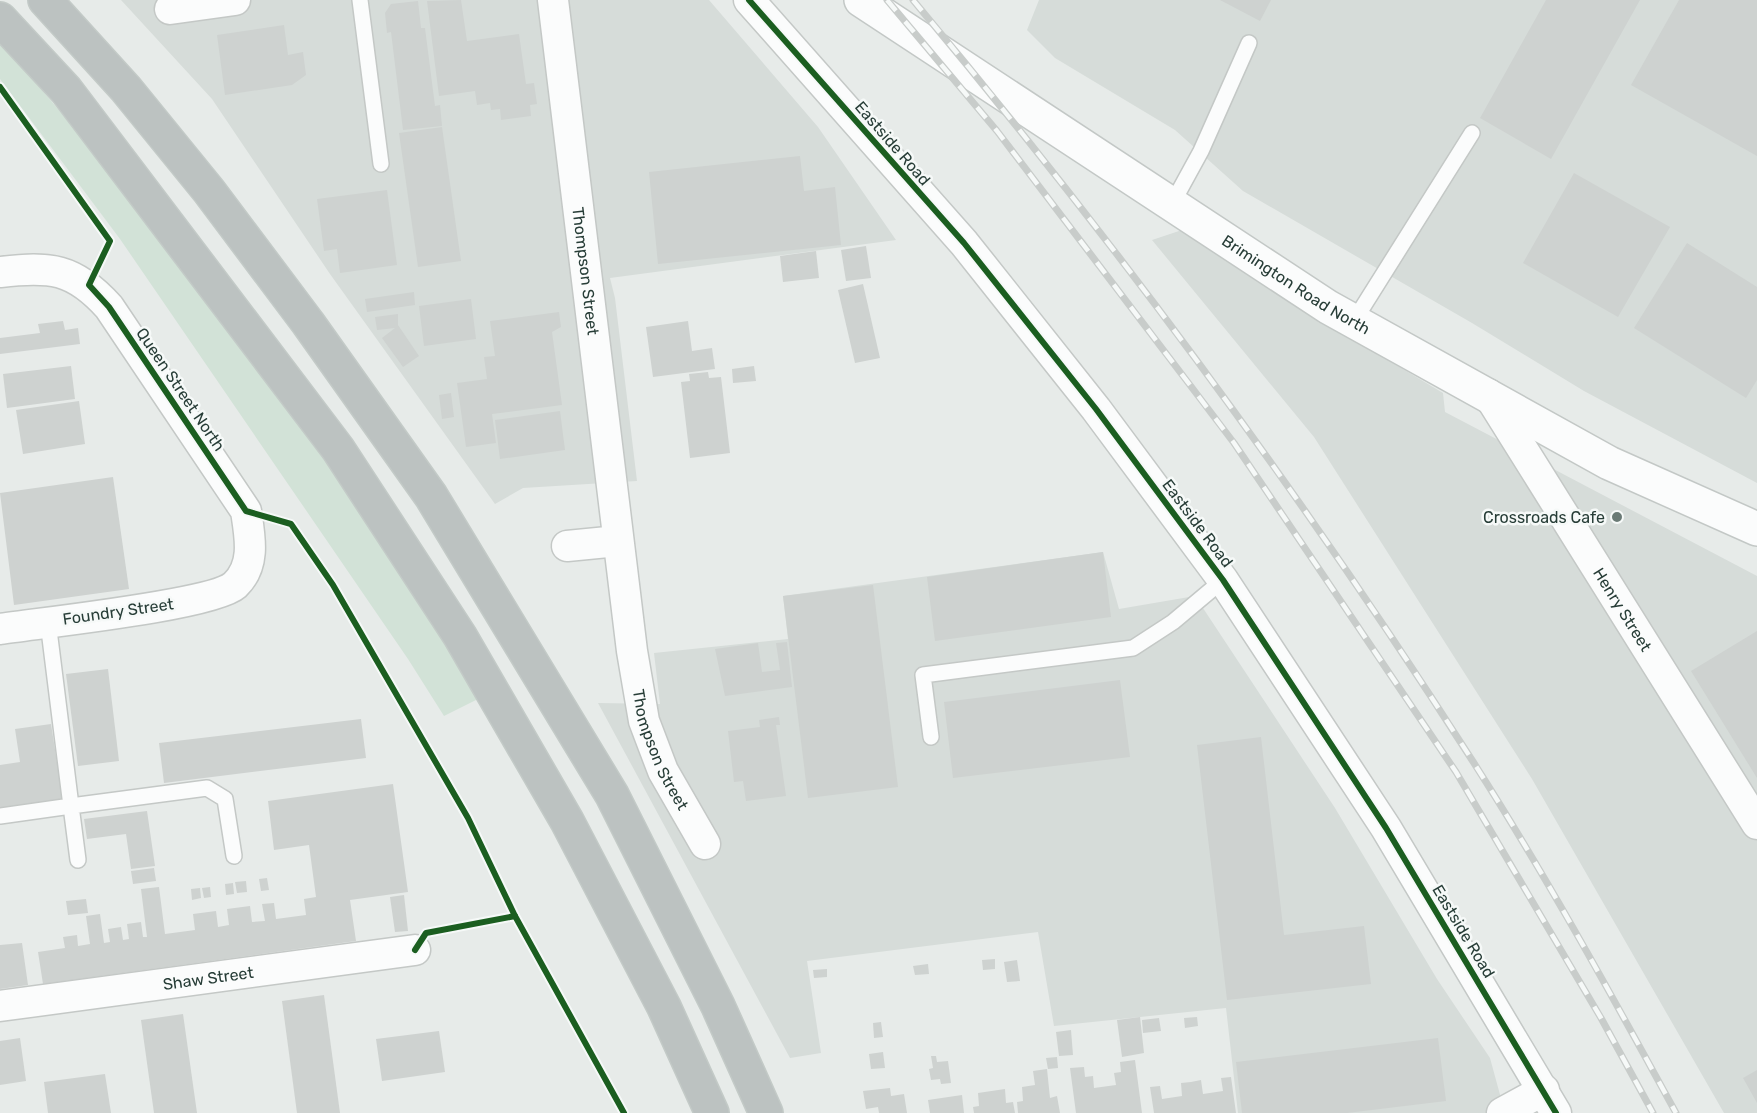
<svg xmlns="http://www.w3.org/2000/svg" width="1757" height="1113" font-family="Rubik,sans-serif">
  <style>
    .built { fill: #d6dcd9 }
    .green { fill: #d2e2d7 }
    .building { fill: #ced2d0 }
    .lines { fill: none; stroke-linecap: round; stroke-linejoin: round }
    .lane-casing { stroke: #c4c8c6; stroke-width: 18 }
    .street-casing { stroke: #c4c8c6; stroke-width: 33 }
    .secondary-casing { stroke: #c3c8c6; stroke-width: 36 }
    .highway-casing { stroke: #c3cac7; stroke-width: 36 }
    .lane { stroke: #fbfcfc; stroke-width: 15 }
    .street { stroke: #fbfcfc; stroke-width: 30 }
    .secondary { stroke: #fbfcfc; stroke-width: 33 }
    .highway { stroke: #bcc2c1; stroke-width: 33 }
    .rail-casing { stroke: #c8ccca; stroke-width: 7 }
    .rail { stroke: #f6f9f8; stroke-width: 4.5; stroke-dasharray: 14; stroke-linecap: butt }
    .cycleway-casing { stroke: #f6f9f8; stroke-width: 10 }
    .cycleway { stroke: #1b5e20; stroke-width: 6 }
    .poi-dot { fill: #6a7a75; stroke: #f6f9f8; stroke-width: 2 }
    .labels { text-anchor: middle; stroke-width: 5; stroke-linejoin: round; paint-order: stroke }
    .street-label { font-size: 16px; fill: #273d37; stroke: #f6f9f8 }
    .poi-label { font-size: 16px; fill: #273d37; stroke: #f6f9f8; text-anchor: end }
  </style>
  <rect width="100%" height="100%" fill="#e7ebe9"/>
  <g class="built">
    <polygon points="121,0 709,0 818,127 896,240 610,278 615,298 637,481 523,488 495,504 330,274 212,99"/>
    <polygon points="1039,0 1757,0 1757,483 1584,391 1472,323 1243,191 1175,130 1055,58 1027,30"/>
    <polygon points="1182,230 1282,297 1443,393 1445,412 1757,576 1757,1113 1724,1113 1532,779 1314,437 1152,240"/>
    <polygon points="1103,552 1119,609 1195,596 1335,808 1437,979 1490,1058 1505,1113 1238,1113 1226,1008 1054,1026 1038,932 807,961 821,1053 790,1058 598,703 660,704 654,653 788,639 783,596"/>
  </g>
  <polygon class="green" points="0,41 140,205 278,392 376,531 480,698 444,716 408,659 120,239 0,79"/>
  <g class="building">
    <polygon points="461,0 467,41 519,34 526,84 534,83 537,104 530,105 531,116 501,120 500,109 491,110 490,103 477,105 475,91 439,96 427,1"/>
    <polygon points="1220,0 1271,0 1260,21"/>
    <polygon points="1546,0 1640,0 1551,159 1480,118"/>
    <polygon points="1679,0 1757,0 1757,156 1631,85"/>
    <polygon points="418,1 421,28 425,28 435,106 440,105 442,126 403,130 391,32 387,33 385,13 391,4"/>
    <polygon points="284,25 288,55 303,52 306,75 292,85 225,95 217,35"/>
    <polygon points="442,127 461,261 418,267 399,133"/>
    <polygon points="800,156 804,191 835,187 841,245 658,264 649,172"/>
    <polygon points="1574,173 1670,227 1618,317 1523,263"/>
    <polygon points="387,190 397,265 340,273 337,249 324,251 317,199"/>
    <polygon points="1687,243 1757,287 1757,380 1746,398 1634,328"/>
    <polygon points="866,246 871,278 846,281 841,250"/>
    <polygon points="816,251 819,278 783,282 780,256"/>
    <polygon points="863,284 880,358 855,363 838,290"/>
    <polygon points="414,292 415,305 367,312 365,299"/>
    <polygon points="471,299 476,339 424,346 419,306"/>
    <polygon points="559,312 561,327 552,332 562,405 492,414 496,443 466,447 457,383 487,379 484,357 495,356 490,321"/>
    <polygon points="398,314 398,325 419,356 403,367 382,338 395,328 377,330 375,317"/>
    <polygon points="63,321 65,330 78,328 80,344 0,354 0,338 40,333 38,324"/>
    <polygon points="688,321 692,351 712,348 715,369 653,377 646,327"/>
    <polygon points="71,366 75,399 7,408 3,374"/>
    <polygon points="754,366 756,381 733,383 732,369"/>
    <polygon points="708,372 709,378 721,377 730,453 690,458 681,382 690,381 689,374"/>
    <polygon points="451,393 454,417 442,419 439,395"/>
    <polygon points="79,401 85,444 23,454 16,410"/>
    <polygon points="560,411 565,450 500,459 495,420"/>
    <polygon points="113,477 129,589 14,605 0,493"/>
    <polygon points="1103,552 1111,617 935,641 927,577"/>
    <polygon points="873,585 898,787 808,798 783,596"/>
    <polygon points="1757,631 1757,778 1691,671"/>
    <polygon points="787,642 792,687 725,696 715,649 758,643 762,672 780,670 776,643"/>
    <polygon points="108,669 119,761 78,766 66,674"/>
    <polygon points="1120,680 1130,757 953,778 944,702"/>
    <polygon points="779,717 780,725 776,725 786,796 746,801 743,781 734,782 728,731 760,727 759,720"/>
    <polygon points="361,719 366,758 164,783 159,743"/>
    <polygon points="51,724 63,801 0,810 0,765 20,762 15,729"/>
    <polygon points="1261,737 1284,935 1364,926 1371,984 1227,1000 1197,745"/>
    <polygon points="393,784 408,892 350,900 356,941 43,984 38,952 65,948 63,937 77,935 78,946 90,944 86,916 100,914 104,943 110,942 108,929 121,927 123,940 129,939 127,924 141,922 143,937 147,937 141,889 159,887 165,934 195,930 193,914 216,911 218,927 229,925 227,909 250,906 252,922 265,921 262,904 274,903 276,919 306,915 304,899 316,897 309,845 274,850 268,801"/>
    <polygon points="147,811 155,866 131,869 126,834 87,839 84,819"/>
    <polygon points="154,868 156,881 133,884 131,871"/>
    <polygon points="267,878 269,890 261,891 259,879"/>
    <polygon points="246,881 247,892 237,893 235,882"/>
    <polygon points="233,883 234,894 226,895 225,884"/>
    <polygon points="210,887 211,897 204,898 202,888"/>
    <polygon points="200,888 201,898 192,900 191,889"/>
    <polygon points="404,895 408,931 395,932 390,897"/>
    <polygon points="86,899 88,913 68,915 66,901"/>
    <polygon points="22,943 28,985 0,989 0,945"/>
    <polygon points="995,959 995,969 983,970 982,960"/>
    <polygon points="1017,960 1020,981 1007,982 1004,962"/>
    <polygon points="928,964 929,974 915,975 913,966"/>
    <polygon points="827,969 827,977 814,978 813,970"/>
    <polygon points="324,995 340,1113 297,1113 282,1001"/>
    <polygon points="183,1014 197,1113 154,1113 141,1020"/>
    <polygon points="1140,1017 1144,1053 1122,1057 1117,1020"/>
    <polygon points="1197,1017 1198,1026 1185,1028 1184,1018"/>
    <polygon points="1159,1018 1161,1031 1143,1033 1142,1020"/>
    <polygon points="881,1022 883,1037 874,1038 873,1023"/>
    <polygon points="1071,1030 1073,1055 1059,1056 1056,1032"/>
    <polygon points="439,1031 445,1072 382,1081 376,1039"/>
    <polygon points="20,1038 26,1081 0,1085 0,1041"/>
    <polygon points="1438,1038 1446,1101 1347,1113 1242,1113 1236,1062"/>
    <polygon points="883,1052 885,1068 871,1069 869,1054"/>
    <polygon points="931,1056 936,1056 937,1062 948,1061 951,1083 941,1084 940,1079 931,1080 929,1069 933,1068"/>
    <polygon points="1057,1057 1058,1068 1048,1069 1046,1058"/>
    <polygon points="1135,1060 1142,1113 1076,1113 1070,1068 1084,1067 1085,1077 1093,1076 1094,1088 1116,1085 1114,1073 1121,1072 1120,1062"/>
    <polygon points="1047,1069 1050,1098 1057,1096 1060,1113 1018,1113 1017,1102 1023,1101 1022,1087 1035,1085 1033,1071"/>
    <polygon points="1757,1070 1757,1103 1743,1078"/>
    <polygon points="105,1074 111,1113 48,1113 44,1082"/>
    <polygon points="1231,1077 1236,1113 1154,1113 1150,1087 1160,1086 1162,1099 1182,1096 1181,1083 1191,1082 1201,1080 1203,1094 1223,1091 1221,1078"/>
    <polygon points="890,1088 891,1096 904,1094 907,1113 879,1113 878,1107 866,1109 863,1091"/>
    <polygon points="1005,1089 1006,1103 1013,1102 1015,1113 974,1113 973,1107 979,1106 978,1093"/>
    <polygon points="962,1095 964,1113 930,1113 928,1100"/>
  </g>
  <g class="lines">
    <g class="lane-casing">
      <g id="lane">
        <polyline points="360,0 381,164"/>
        <polyline points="1172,204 1201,151 1249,43"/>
        <polyline points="1354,321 1472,133"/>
        <polyline points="931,737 923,675 1133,648 1173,622 1223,580"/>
        <polyline points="0,816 71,806 48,622"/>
        <polyline points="78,860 71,806 207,788 225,799 234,856"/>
      </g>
    </g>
    <g class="street-casing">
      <g id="street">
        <path id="s1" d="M553,0L632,651L644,721L663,771L705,844"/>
        <polyline points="749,0 964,243 1096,409 1223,580 1386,828 1556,1113"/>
        <polyline points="170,9 235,0"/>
        <path d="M0,272C50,266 74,268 109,307L246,511C250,537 256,565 235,585C213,605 39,623 0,629"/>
        <path id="s2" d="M1488,394L1757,824"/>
        <polyline points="567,546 618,541"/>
        <path id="s3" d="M0,1006L415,950"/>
        <polyline points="1502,1113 1544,1090"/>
      </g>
    </g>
    <g class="secondary-casing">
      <g id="secondary">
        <path id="s4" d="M861,0L1328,307L1609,463L1757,529"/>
      </g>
    </g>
    <g class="highway-casing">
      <g id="highway">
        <polyline points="45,0 126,89 209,191 308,323 431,496 612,795 718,1006 766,1113"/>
        <polyline points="0,19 66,90 338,449 460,636 567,821 664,1007 712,1113"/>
      </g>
    </g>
    <use href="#lane" class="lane"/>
    <use href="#street" class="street"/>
    <use href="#secondary" class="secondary"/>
    <use href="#highway" class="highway"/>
    <g class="rail-casing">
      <g id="rail">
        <polyline points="887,0 997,131 1234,443 1456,772 1601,1018 1653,1113"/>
        <path d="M913,0C1114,240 1303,496 1472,760C1545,874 1611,994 1676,1113"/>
      </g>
    </g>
    <use href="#rail" class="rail"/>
    <g class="cycleway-casing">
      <g id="cycleway">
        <polyline points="749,0 964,243 1096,409 1223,580 1386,828 1556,1113"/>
        <polyline points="0,87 110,241 89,285 109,307 246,511 291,524 333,585 468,818 515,916 624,1113"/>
        <polyline points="415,950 426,933 515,916"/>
      </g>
    </g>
    <use href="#cycleway" class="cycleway"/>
  </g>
  <circle class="poi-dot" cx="1617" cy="517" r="6"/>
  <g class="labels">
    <g class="street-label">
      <text transform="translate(893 143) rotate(49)" y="6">Eastside Road</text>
      <text dy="6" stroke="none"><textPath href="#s1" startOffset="273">Thompson Street</textPath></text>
      <text dy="6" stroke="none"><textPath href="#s4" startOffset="520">Brimington Road North</textPath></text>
      <text transform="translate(181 389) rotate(56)" y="6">Queen Street North</text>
      <text transform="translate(1198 523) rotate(53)" y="6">Eastside Road</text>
      <text dy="6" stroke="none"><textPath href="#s2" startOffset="254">Henry Street</textPath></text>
      <text transform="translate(118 611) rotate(-8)" y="6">Foundry Street</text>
      <text dy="6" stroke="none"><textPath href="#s1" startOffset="759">Thompson Street</textPath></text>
      <text transform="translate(1464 931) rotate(59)" y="6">Eastside Road</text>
      <text dy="6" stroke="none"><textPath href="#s3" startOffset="210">Shaw Street</textPath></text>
    </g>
    <g class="poi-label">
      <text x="1605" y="523">Crossroads Cafe</text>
    </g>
  </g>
</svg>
